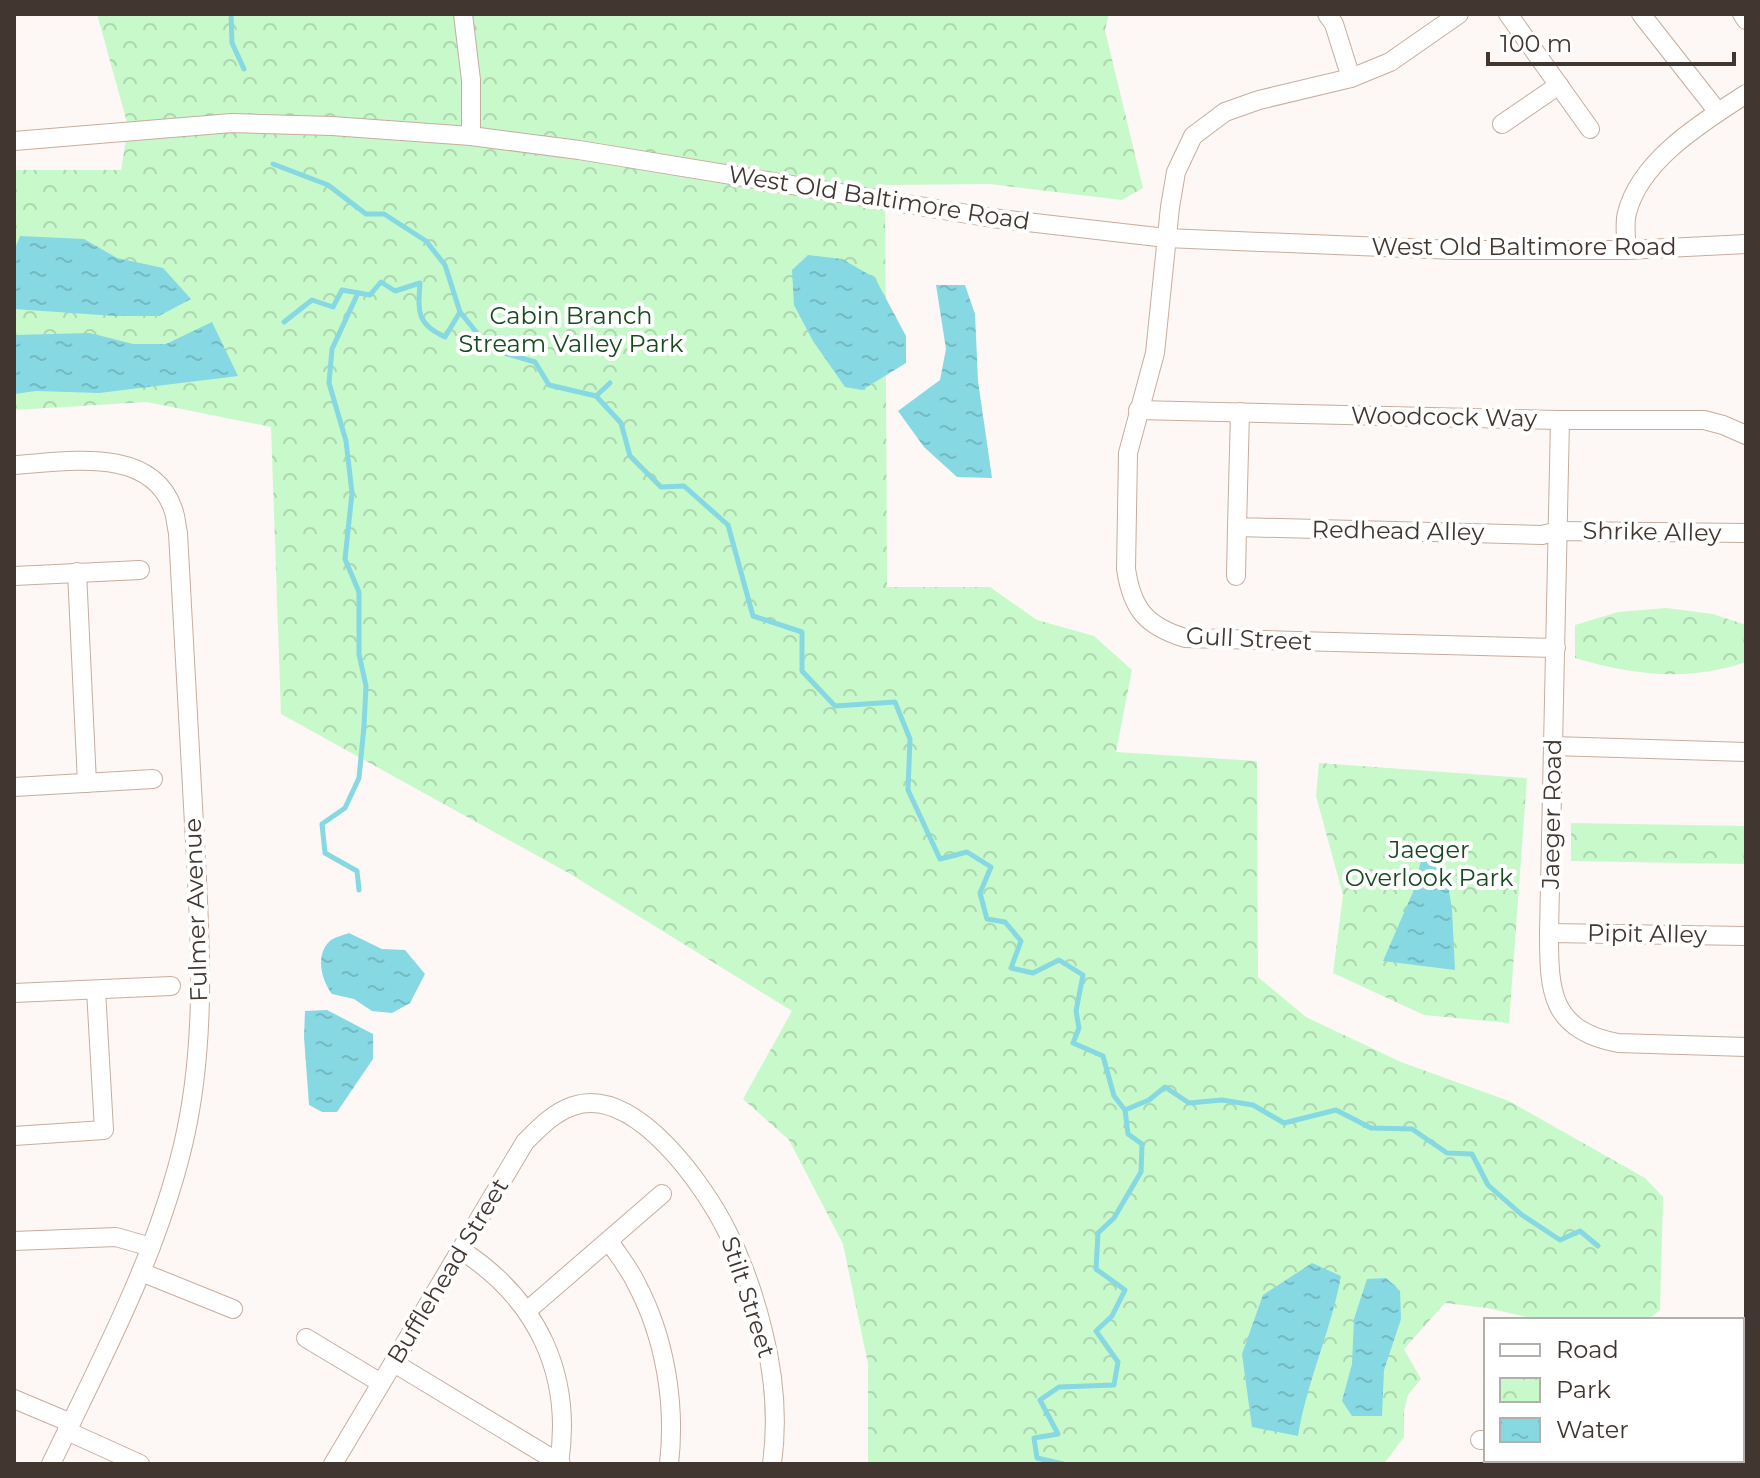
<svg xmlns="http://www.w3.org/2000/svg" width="1760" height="1478" font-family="Montserrat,sans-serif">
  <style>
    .park { fill: url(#park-crowns) }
    .water { fill: url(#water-ripples) }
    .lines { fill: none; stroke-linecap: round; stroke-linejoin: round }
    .stream { stroke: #86d8e2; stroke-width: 5 }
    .minor-casing { stroke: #c7ad9e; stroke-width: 20 }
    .minor { stroke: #fff; stroke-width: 18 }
    .labels { text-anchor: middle; stroke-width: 8; stroke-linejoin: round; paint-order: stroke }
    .street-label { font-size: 24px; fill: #413630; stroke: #fff }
    .park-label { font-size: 24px; fill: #16491f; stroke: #fff }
  </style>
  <defs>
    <pattern id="park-crowns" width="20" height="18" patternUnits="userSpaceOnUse" patternTransform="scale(2)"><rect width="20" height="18" fill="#c8f9cb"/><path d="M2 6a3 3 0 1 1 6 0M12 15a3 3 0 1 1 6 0" fill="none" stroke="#add6af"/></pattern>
    <pattern id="water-ripples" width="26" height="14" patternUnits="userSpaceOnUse" patternTransform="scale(2)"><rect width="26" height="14" fill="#86d8e2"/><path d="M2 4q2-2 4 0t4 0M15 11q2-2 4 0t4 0" fill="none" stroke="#75bac2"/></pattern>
  </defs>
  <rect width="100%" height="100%" fill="#fdf8f5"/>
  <g class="park">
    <polygon points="97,14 1109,14 1105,30 1143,188 1122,200 990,184 885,185 887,587 990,587 1037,620 1094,636 1132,670 1116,752 1257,761 1258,977 1306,1017 1401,1062 1509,1101 1645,1178 1663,1197 1660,1310 1648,1320 1540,1320 1487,1308 1445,1303 1404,1349 1421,1379 1408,1395 1404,1411 1404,1437 1384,1464 868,1464 868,1364 843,1244 789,1140 743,1099 792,1011 572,875 281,714 271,427 147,402 14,410 14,170 121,170 128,126"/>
    <path d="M1666,608L1713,614L1746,625V662C1688,682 1633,675 1575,658V625L1618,612Z"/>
    <polygon points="1319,763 1527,778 1509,1023 1424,1015 1333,973 1343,895 1316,796"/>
    <polygon points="1571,823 1746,826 1746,864 1571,861"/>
  </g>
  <g class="water">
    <polygon points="20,236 84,239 117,258 163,268 191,299 159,316 115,316 14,309 14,251"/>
    <polygon points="808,255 842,259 875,278 906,336 906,363 862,390 845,387 813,341 794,305 792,270"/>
    <polygon points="936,285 965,285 975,314 978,381 992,478 957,477 924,447 898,411 940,380 946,349"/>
    <polygon points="212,322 238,376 99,393 36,391 14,394 14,335 90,333 133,344 166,344"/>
    <polygon points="1424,849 1444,861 1452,909 1455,970 1383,961 1413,892"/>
    <path d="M349,933L382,949L405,950L425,974L410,1003L392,1013L372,1011L354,999L332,994C322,981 314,954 331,940C335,937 344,935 349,933Z"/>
    <polygon points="327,1010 373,1034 373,1059 337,1112 322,1112 309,1105 304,1037 305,1011"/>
    <path d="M1312,1263L1341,1276C1331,1331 1307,1381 1298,1436L1252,1427L1242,1354L1263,1295Z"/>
    <polygon points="1386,1278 1400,1291 1401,1319 1384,1370 1382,1416 1352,1416 1342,1401 1352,1364 1354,1319 1367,1279"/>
  </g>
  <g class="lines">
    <g class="stream">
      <polyline points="231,14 232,43 244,69"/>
      <polyline points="273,164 328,185 366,214 384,214 426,241 445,265 460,312 490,349 535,362 549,385 596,396 621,423 630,456 661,487 684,486 728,525 753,616 802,632 802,671 835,706 895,702 910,739 908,790 940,859 967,852 991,867 980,893 987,919 1005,922 1021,941 1011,968 1033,973 1059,960 1083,975 1076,1011 1079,1028 1073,1043 1103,1056 1114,1096 1125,1110 1149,1100 1165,1087 1189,1103 1222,1100 1253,1105 1284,1123 1336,1110 1371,1128 1412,1129 1447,1153 1472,1154 1488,1185 1522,1215 1560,1240 1580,1231 1598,1246"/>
      <polyline points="358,293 332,349 329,383 346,441 352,493 345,559 359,592 359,654 366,686 364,726 359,778 345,808 322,824 325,853 357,871 359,890"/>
      <path d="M284,322L312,300L333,307L342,290L370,295L381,282L395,291L420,283C418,311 416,324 445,337L460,312"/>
      <polyline points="596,396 610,383"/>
      <polyline points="1063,1464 1037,1458 1034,1438 1058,1434 1040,1400 1059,1387 1114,1385 1118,1362 1096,1331 1112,1316 1125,1290 1096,1269 1098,1233 1114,1218 1141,1172 1142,1144 1128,1134 1125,1110"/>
    </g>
    <g class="minor-casing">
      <g id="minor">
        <polyline points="463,14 471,80 471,136"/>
        <polyline points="1327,14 1334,24 1351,78"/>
        <path d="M1459,14L1390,62L1351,78L1259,100L1225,112L1193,136L1176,172L1170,207L1155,353L1128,453L1126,569C1132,609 1146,626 1185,638L1556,648"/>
        <polyline points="1508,14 1590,129"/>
        <polyline points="1641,14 1718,112"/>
        <polyline points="1742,14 1746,20"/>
        <polyline points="1502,124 1559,85"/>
        <polyline points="14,141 232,123 332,126 471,136 579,150 992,218 1166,238 1455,250 1627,250 1746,244"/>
        <path d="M1627,250C1626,238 1624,224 1627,213C1640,160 1703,122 1746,94"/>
        <polyline points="1138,410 1560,420 1704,420 1723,425 1746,435"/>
        <polyline points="1240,412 1237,527 1542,535 1558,531 1746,533"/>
        <path d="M1560,420L1549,933C1549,991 1550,1030 1618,1043L1746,1047"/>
        <path d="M14,465C66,462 151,445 173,509C176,516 176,525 178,533C183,630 188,727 194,824C200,931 208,1040 183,1145C156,1258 101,1360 51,1464"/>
        <polyline points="77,572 87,783"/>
        <polyline points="14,576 140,570"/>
        <polyline points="1236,576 1237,527"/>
        <polyline points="1553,746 1746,752"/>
        <polyline points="14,787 153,779"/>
        <polyline points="1549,933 1746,936"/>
        <polyline points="14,993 171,986"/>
        <polyline points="14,1136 104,1130 96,990"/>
        <polyline points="14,1241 116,1237 151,1247"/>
        <path d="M609,1241C618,1255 629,1268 636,1283C665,1337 676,1404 669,1464"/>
        <path d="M461,1250C537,1299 573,1374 559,1464"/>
        <polyline points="141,1272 233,1309"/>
        <polyline points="528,1310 662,1194"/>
        <polyline points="306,1338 381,1383"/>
        <polyline points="394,1363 561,1464"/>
        <polyline points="14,1399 71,1423"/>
        <polyline points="67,1431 140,1464"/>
        <polyline points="1480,1440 1486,1440"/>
        <polyline points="1742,1449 1746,1447"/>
        <path d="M333,1464L525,1142C540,1127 553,1113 573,1106C635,1085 705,1186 728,1233C743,1263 755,1298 763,1331C774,1374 778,1420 772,1464"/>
        <polyline points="1596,1464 1603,1460"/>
      </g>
    </g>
    <use href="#minor" class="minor"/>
  </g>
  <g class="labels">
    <g class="street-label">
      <text transform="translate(879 198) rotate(9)" y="8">West Old Baltimore Road</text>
      <text x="1524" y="255">West Old Baltimore Road</text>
      <text transform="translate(1444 417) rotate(1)" y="8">Woodcock Way</text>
      <text transform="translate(1398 531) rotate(1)" y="8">Redhead Alley</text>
      <text transform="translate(1652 532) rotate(1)" y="8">Shrike Alley</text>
      <text transform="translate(1249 639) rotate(3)" y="8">Gull Street</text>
      <text transform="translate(1552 814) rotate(-89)" y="8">Jaeger Road</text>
      <text transform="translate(196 910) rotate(-92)" y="8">Fulmer Avenue</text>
      <text transform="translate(1647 934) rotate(1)" y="8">Pipit Alley</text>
      <text transform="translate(448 1271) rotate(-59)" y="8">Bufflehead Street</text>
      <text transform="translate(748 1297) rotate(72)" y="8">Stilt Street</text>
    </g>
    <g class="park-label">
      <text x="571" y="324">Cabin Branch<tspan x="571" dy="28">Stream Valley Park</tspan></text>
      <text x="1429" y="858">Jaeger<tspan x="1429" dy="28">Overlook Park</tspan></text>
    </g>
  </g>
  <rect width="1760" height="1478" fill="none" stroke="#413630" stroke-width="32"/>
  <rect x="1484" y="1318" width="260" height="144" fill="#ffffff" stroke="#b3afac" stroke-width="2"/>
  <rect x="1500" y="1344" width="40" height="12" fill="#ffffff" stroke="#b3afac" stroke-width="2"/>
  <text x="1556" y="1358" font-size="24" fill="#413630">Road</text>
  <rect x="1500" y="1378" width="40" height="24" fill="url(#park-crowns)" stroke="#b3afac" stroke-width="2"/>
  <text x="1556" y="1398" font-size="24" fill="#413630">Park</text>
  <rect x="1500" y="1418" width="40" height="24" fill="url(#water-ripples)" stroke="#b3afac" stroke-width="2"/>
  <text x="1556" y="1438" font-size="24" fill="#413630">Water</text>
  <path d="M1488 52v12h246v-12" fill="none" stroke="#413630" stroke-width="4"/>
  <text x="1500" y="52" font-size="24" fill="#413630" stroke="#ffffff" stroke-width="6" paint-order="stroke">100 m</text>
</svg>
